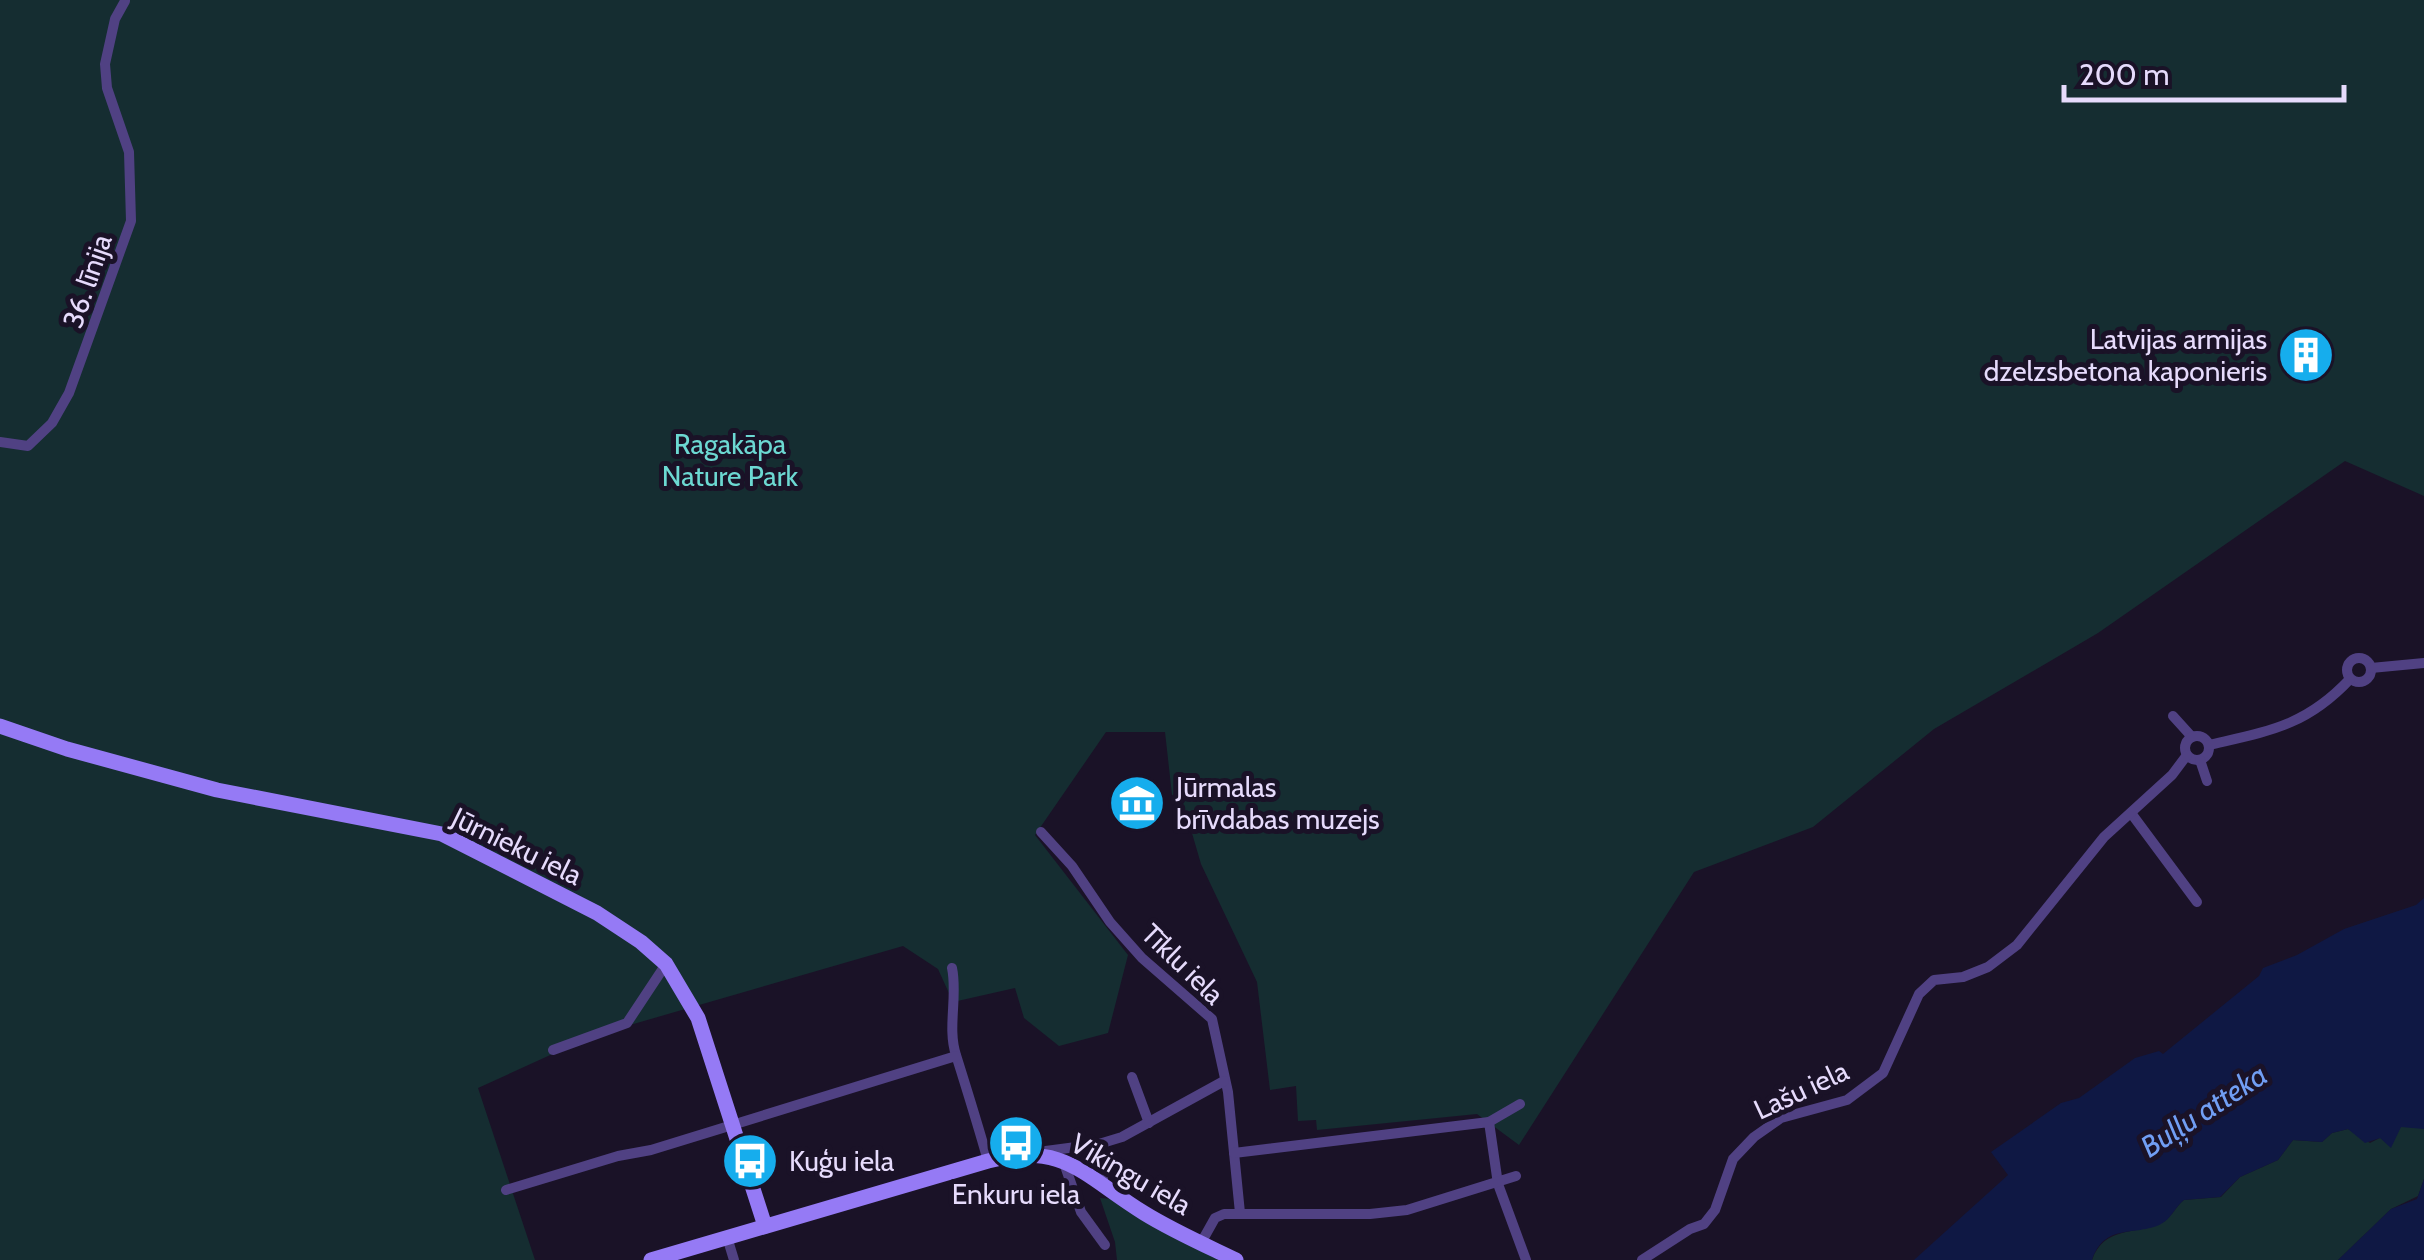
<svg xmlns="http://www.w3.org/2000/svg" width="2424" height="1260" font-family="Cabin,sans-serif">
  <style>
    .green { fill: #152d31 }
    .water { fill: #0f1844 }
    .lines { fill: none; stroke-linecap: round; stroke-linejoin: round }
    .street { stroke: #504183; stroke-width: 10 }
    .secondary { stroke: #957af5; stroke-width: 15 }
    .labels { text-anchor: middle; stroke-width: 10; stroke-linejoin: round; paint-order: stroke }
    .street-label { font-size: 28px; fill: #e6dbfc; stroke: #1a1227 }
    .poi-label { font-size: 28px; fill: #e6dbfc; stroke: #1a1227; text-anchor: start }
    .park-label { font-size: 28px; fill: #6cd8d2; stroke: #1a1227 }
    .water-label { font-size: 30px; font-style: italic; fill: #719ef4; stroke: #1a1227 }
  </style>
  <rect width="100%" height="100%" fill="#1a1227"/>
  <g class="green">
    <polygon points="0,0 2424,0 2424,496 2345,461 2098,633 1934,729 1813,827 1694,872 1519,1145 1477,1114 1317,1130 1316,1120 1298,1121 1296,1086 1270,1090 1257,982 1201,864 1187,816 1173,804 1165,732 1106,732 1035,835 1128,955 1108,1033 1059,1046 1024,1018 1015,988 953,1002 938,969 903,946 592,1036 478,1088 535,1260 0,1260"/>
    <path d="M2420,1126L2424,1129V1179L2418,1196L2391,1209L2338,1260H2092C2104,1226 2135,1235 2161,1223C2171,1219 2175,1207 2184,1200L2221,1197L2240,1177L2278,1160L2293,1140L2322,1142L2332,1133L2348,1129L2370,1143L2401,1127Z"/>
    <polygon points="1100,1198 1113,1199 1222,1260 1117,1260 1115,1242"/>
  </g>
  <g class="water">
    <path d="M2424,898V1129L2401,1127L2391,1148L2380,1138L2365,1143L2348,1129L2332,1133L2322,1142L2293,1140L2278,1160L2240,1177L2220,1197L2184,1200C2175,1207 2171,1219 2161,1224C2135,1237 2105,1222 2092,1260H1914L2008,1175L1991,1152L2061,1103L2079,1098L2135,1058L2159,1051L2163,1054L2259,976L2263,968L2297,955L2344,929L2416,905Z"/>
    <polygon points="2424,1179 2424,1260 2338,1260 2391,1209 2417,1199"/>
  </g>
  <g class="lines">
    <g class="street">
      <polyline points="0,442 28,446 52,423 69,393 131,221 129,152 107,88 105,64 115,19 125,1"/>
      <circle cx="2359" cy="670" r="12"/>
      <polyline points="2371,668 2424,663"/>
      <polyline points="2173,716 2192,737"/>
      <circle cx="2197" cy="748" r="12"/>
      <path d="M2209,745C2269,731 2306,726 2350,679"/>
      <polyline points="2200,760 2207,781"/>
      <polyline points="2131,813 2197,902"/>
      <polyline points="1041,832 1072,866 1110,922 1142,958 1212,1019 1228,1092 1240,1213"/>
      <path d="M952,968C958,996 947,1028 956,1055C967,1090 978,1125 988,1161"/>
      <polyline points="553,1050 627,1023 666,964"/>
      <polyline points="1132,1077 1149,1123"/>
      <polyline points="1489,1122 1520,1104"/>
      <polyline points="1099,1144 1103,1164 1103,1184"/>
      <polyline points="1038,1152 1099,1144 1122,1137 1224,1081"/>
      <polyline points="1234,1153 1489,1122 1498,1184 1526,1260"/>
      <polyline points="1064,1163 1081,1212 1105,1245"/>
      <polyline points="506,1190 618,1156 651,1150 956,1056"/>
      <polyline points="727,1237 734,1260"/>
      <polyline points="1201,1243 1215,1218 1224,1214 1370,1214 1407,1210 1516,1176"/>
      <polyline points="1642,1260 1690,1229 1704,1224 1715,1210 1733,1159 1754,1137 1781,1118 1847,1100 1883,1073 1919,994 1934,980 1963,977 1988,967 2017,945 2104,837 2172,775 2187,755"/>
    </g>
    <g class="secondary">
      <polyline points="0,726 67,749 217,790 442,834 597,913 641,942 666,964 698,1018 765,1226"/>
      <path d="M651,1260L988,1161C1064,1141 1084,1176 1144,1213C1173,1231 1205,1245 1236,1260"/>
    </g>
  </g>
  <defs>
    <g id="building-disc" transform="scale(2.875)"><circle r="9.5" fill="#16aded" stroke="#1a1227"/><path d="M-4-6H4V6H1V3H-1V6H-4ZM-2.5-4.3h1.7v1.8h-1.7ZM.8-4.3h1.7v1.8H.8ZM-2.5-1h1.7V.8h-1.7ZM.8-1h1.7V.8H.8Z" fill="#fff"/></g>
    <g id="museum-disc" transform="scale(2.875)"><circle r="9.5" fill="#16aded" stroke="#1a1227"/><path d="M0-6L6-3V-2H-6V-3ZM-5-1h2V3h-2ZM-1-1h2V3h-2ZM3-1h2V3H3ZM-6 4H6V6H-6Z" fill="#fff"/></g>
    <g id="bus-disc" transform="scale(2.875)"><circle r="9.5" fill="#16aded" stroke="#1a1227"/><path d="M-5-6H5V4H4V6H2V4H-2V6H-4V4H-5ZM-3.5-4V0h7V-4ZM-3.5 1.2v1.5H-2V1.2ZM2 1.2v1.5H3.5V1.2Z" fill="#fff"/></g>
  </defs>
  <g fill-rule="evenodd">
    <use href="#building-disc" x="2306" y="355"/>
    <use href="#museum-disc" x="1137" y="803"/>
    <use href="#bus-disc" x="1016" y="1143"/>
    <use href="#bus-disc" x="750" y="1161"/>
  </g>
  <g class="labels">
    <g class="street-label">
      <text transform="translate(87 281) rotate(-71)" y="10">36. līnija</text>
      <text transform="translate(517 846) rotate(26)" y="10">Jūrnieku iela</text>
      <text transform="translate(1183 964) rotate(44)" y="10">Tīklu iela</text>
      <text transform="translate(1801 1090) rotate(-25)" y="10">Lašu iela</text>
      <text transform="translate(1131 1174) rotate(30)" y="10">Vikingu iela</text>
    </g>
    <g class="poi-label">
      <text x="2267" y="349" text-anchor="end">Latvijas armijas<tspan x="2267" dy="32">dzelzsbetona kaponieris</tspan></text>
      <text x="1176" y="797">Jūrmalas<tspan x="1176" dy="32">brīvdabas muzejs</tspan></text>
      <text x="789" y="1171">Kuģu iela</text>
      <text x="1016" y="1204" text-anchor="middle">Enkuru iela</text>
    </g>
    <g class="park-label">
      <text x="730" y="454">Ragakāpa<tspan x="730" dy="32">Nature Park</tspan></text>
    </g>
    <g class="water-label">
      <text transform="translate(2204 1111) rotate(-33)" y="10">Buļļu atteka</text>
    </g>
  </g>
  <path d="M2064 85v15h280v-15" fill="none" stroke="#e6dbfc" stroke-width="5"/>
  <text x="2079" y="85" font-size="30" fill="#e6dbfc" stroke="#1a1227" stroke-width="8" paint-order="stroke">200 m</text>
</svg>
